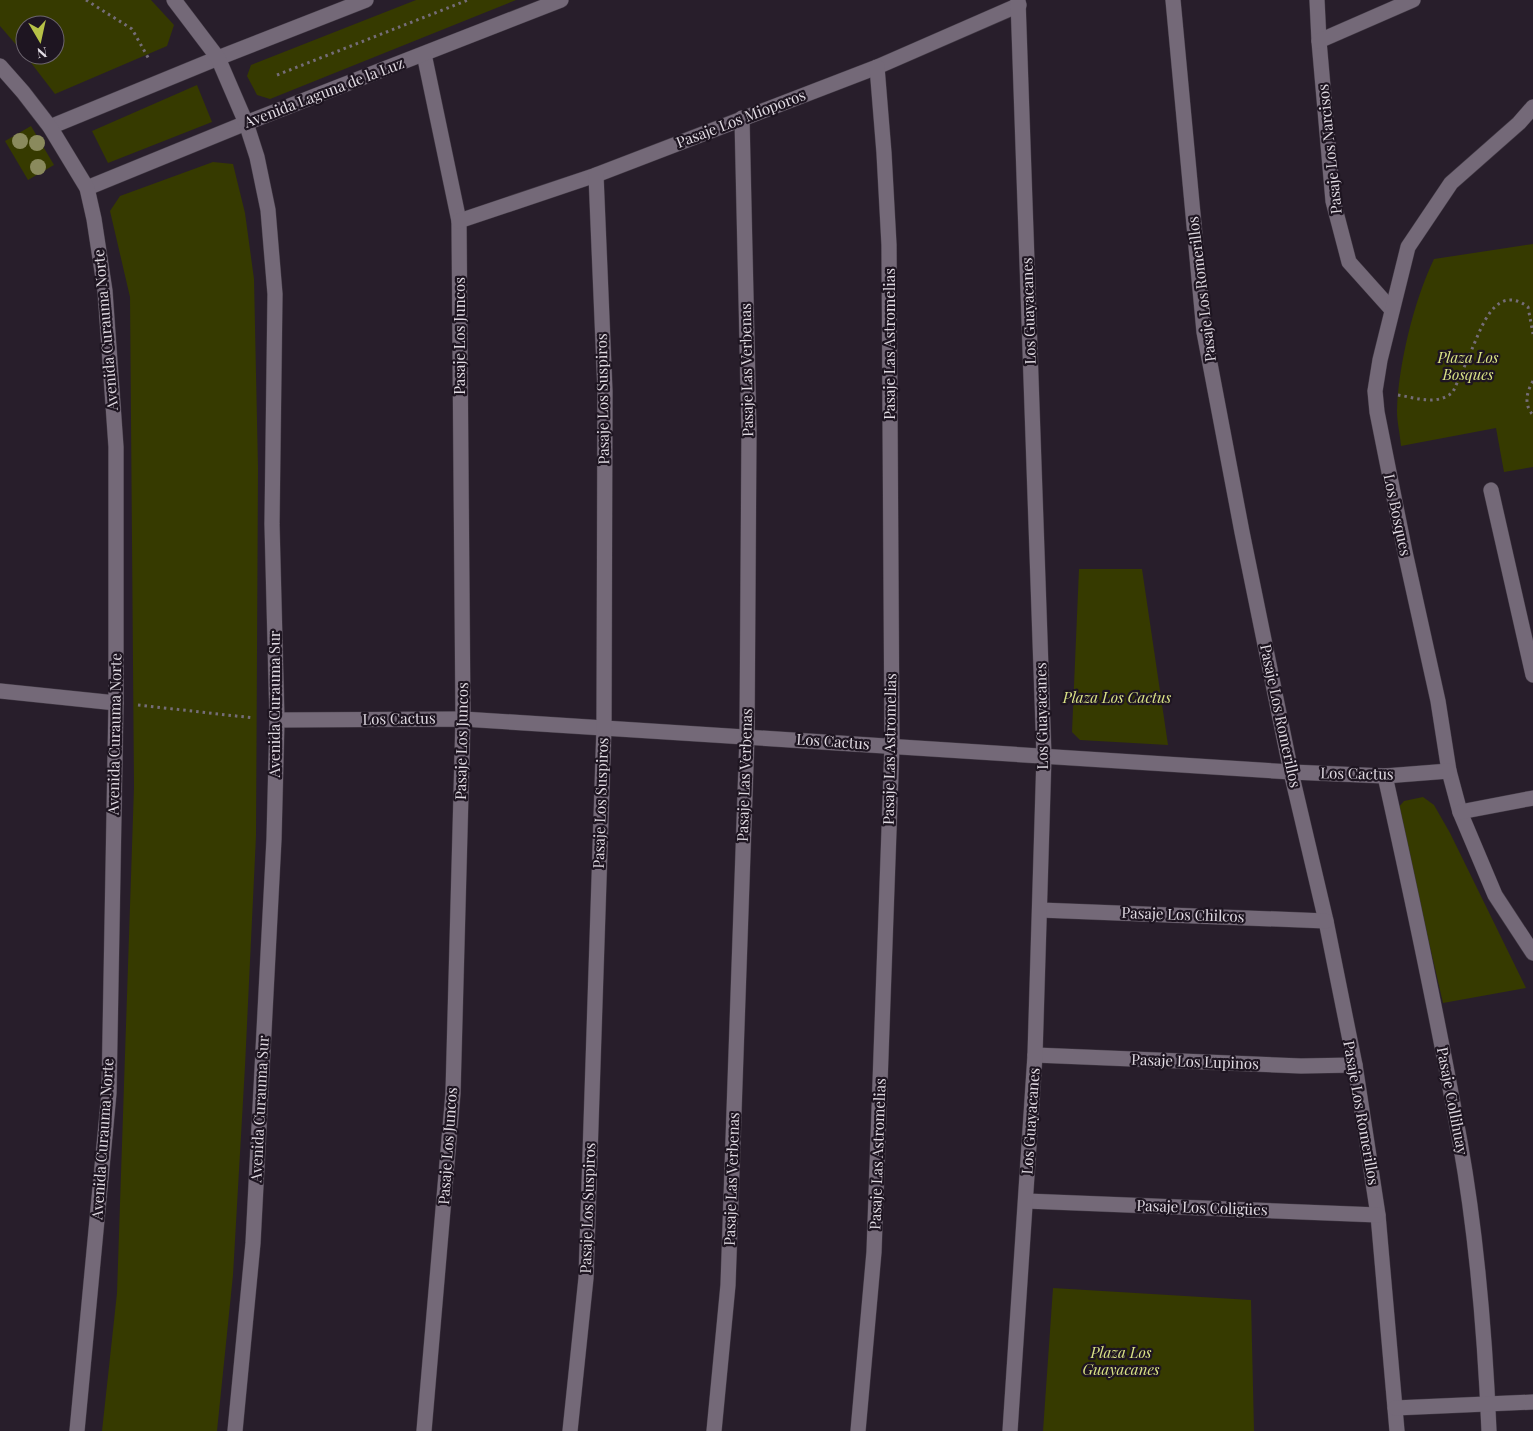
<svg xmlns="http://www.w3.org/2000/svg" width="1533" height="1431" font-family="'Playfair Display',serif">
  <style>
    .green { fill: #363a00 }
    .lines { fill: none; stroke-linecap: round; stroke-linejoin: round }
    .minor-casing { stroke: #423a45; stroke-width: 16 }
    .tertiary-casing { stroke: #423a45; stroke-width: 16 }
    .path { stroke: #756d78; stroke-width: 3; stroke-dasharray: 2.5 4; stroke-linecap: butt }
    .minor { stroke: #746978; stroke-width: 15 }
    .tertiary { stroke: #746978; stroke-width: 15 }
    .tree { fill: #8a8a5d }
    .labels { text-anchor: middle; stroke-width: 4.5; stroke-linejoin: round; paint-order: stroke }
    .street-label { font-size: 15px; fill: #e0dae2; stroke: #1e1521 }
    .park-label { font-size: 15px; font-style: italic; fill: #dae386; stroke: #1e1521 }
  </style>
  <rect width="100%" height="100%" fill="#281e2b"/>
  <g class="green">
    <polygon points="0,0 151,0 174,25 167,46 55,94 25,55 55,55 55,25 25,25 25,55 0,26"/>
    <polygon points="416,0 516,0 270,99 257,95 247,76 251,65"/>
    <polygon points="197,85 212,122 108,163 92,131"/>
    <polygon points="31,126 54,165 28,180 5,141"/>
    <polygon points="213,162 233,164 245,213 254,279 258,468 256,836 245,1066 233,1275 217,1431 102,1431 117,1293 134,787 130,297 110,211 120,196"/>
    <path d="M1533,244V467L1504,472L1496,428L1401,446C1400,434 1397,422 1397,411C1398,366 1414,300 1434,259Z"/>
    <polygon points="1079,569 1142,569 1168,745 1080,740 1072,732"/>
    <polygon points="1423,797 1434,805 1450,833 1526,988 1443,1003 1398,808 1404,801"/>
    <polygon points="1053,1288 1251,1300 1254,1431 1043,1431"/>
  </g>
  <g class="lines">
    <g class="minor-casing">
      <g id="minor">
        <polyline points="1173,0 1204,332 1242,532 1291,772 1326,921 1355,1065 1378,1215 1397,1431"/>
        <polyline points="1317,0 1319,41 1333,201 1349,262 1392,310"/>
        <polyline points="1319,41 1413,0"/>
        <polyline points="424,54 459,221 463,719 453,1093 424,1431"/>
        <polyline points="1533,107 1519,123 1451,183 1408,247 1380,360 1375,391 1377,412 1405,552 1438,701 1449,771 1460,812 1495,895 1533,953"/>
        <polyline points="50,127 218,58 366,0"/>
        <polyline points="87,188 246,123 561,0"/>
        <polyline points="459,221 596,175 877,67 1019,5"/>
        <polyline points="1491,490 1533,675"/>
        <polyline points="0,691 116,703"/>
        <polyline points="277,720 463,719 1291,772 1385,776 1449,771"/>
        <path d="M1385,776C1412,897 1438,1019 1460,1142C1477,1237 1485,1335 1489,1431"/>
        <polyline points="1460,812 1533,798"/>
        <polyline points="1040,910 1326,921"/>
        <polyline points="1035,1055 1301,1066 1355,1065"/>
        <polyline points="1026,1201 1378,1215"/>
        <polyline points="1395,1408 1533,1402"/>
        <polyline points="570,1431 586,1278 604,727 605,391 596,175"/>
        <polyline points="714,1431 728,1285 747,737 749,431 742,118"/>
        <polyline points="858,1431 874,1252 892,746 889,245 884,153 877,67"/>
        <polyline points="1010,1431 1035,1055 1044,756 1018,0"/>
      </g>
    </g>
    <g class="tertiary-casing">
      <g id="tertiary">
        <polyline points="174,0 218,58 246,123 257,157 268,210 275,294 272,524 277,720 274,839 253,1243 235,1431"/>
        <polyline points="0,66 23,92 50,127 87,188 94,219 105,291 116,447 116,703 109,1093 77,1431"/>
      </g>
    </g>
    <g class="path">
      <polyline points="86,0 132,29 150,61"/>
      <polyline points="277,75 468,0"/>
      <path d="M1533,381C1526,393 1524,405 1533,415"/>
      <path d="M1398,395C1417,398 1437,406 1453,392C1459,378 1466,364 1472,349C1482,326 1496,283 1528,307L1533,334"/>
      <polyline points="138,705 254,718"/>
    </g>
    <use href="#minor" class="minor"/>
    <use href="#tertiary" class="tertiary"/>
  </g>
  <g class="tree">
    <circle cx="20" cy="141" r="8"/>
    <circle cx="37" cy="143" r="8"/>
    <circle cx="38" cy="167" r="8"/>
  </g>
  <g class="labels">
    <g class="street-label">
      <text transform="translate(324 93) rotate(-21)" y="5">Avenida Laguna de la Luz</text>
      <text transform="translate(741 119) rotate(-21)" y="5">Pasaje Los Mioporos</text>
      <text transform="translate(1330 149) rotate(-96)" y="5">Pasaje Los Narcisos</text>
      <text transform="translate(1202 289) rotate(-97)" y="5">Pasaje Los Romerillos</text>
      <text transform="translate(1029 311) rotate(-92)" y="5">Los Guayacanes</text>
      <text transform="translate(106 330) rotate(-95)" y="5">Avenida Curauma Norte</text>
      <text transform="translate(460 336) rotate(-90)" y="5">Pasaje Los Juncos</text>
      <text transform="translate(890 344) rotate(-90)" y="5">Pasaje Las Astromelias</text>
      <text transform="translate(747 370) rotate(-91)" y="5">Pasaje Las Verbenas</text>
      <text transform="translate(603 399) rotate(-91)" y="5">Pasaje Los Suspiros</text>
      <text transform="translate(1397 515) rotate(78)" y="5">Los Bosques</text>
      <text transform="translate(275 704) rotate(-90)" y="5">Avenida Curauma Sur</text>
      <text transform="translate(1042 716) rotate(-91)" y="5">Los Guayacanes</text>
      <text transform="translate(1280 716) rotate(78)" y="5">Pasaje Los Romerillos</text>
      <text transform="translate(399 719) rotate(-1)" y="5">Los Cactus</text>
      <text transform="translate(115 734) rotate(-89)" y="5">Avenida Curauma Norte</text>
      <text transform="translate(462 741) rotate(-89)" y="5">Pasaje Los Juncos</text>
      <text transform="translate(833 742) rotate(4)" y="5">Los Cactus</text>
      <text transform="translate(890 749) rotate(-89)" y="5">Pasaje Las Astromelias</text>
      <text transform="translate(1357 774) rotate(1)" y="5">Los Cactus</text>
      <text transform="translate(745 775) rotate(-88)" y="5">Pasaje Las Verbenas</text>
      <text transform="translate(601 803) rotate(-88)" y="5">Pasaje Los Suspiros</text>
      <text transform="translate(1183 915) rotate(2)" y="5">Pasaje Los Chilcos</text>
      <text transform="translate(1195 1062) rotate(2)" y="5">Pasaje Los Lupinos</text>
      <text transform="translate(1452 1101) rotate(79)" y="5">Pasaje Collihuay</text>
      <text transform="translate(260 1109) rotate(-87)" y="5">Avenida Curauma Sur</text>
      <text transform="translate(1361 1113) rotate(80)" y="5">Pasaje Los Romerillos</text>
      <text transform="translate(1031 1121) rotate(-86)" y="5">Los Guayacanes</text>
      <text transform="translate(103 1139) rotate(-86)" y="5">Avenida Curauma Norte</text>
      <text transform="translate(448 1146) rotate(-86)" y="5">Pasaje Los Juncos</text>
      <text transform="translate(878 1154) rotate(-88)" y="5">Pasaje Las Astromelias</text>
      <text transform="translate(732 1179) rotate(-88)" y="5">Pasaje Las Verbenas</text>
      <text transform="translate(588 1208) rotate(-88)" y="5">Pasaje Los Suspiros</text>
      <text transform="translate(1202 1208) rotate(2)" y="5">Pasaje Los Coligües</text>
    </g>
    <g class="park-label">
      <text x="1468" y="363">Plaza Los<tspan x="1468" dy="17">Bosques</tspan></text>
      <text x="1117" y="703">Plaza Los Cactus</text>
      <text x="1121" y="1358">Plaza Los<tspan x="1121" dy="17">Guayacanes</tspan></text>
    </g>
  </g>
  <g transform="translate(40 40) rotate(171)"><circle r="24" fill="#1e1521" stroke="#6c646e"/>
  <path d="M0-4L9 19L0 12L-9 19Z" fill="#b7c147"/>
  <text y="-8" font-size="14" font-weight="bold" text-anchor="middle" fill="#e0dae2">N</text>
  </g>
</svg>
